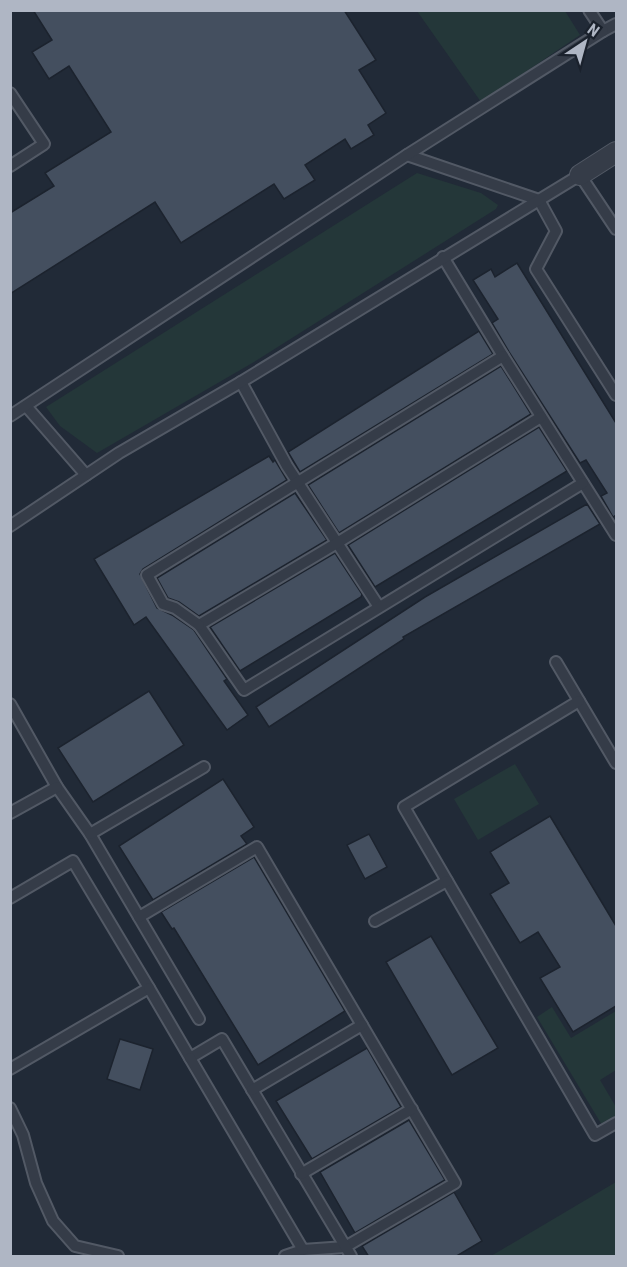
<svg xmlns="http://www.w3.org/2000/svg" width="627" height="1267" font-family="'Roboto Condensed',sans-serif">
  <style>
    .green { fill: #243739 }
    .building { fill: #444f5f; stroke: #1c232e; stroke-width: 1.5 }
    .lines { fill: none; stroke-linecap: round; stroke-linejoin: round }
    .service-casing { stroke: #525965; stroke-width: 14 }
    .minor-casing { stroke: #525965; stroke-width: 22 }
    .service { stroke: #353c48; stroke-width: 10 }
    .minor { stroke: #353c48; stroke-width: 20 }
  </style>
  <rect width="100%" height="100%" fill="#212a37"/>
  <g class="green">
    <polygon points="417,11 565,11 580,35 481,102"/>
    <polygon points="417,173 481,193 498,205 496,209 254,362 97,453 60,426 46,407"/>
    <polygon points="515,764 539,804 478,840 454,799"/>
    <polygon points="552,1007 571,1038 616,1011 616,1070 600,1080 616,1107 616,1116 602,1125 537,1017"/>
    <polygon points="616,1182 616,1256 491,1256"/>
  </g>
  <g class="building">
    <polygon points="33,10 344,10 376,60 359,70 386,113 368,125 374,135 351,149 345,139 305,165 315,180 284,199 274,184 181,243 155,202 10,294 10,213 54,186 45,173 111,132 69,66 49,79 32,52 52,40"/>
    <polygon points="517,263 616,423 616,515 613,517 601,496 607,493 586,460 580,463 509,352 492,323 498,319 473,280 491,269 495,277"/>
    <polygon points="479,331 493,354 300,472 288,452"/>
    <polygon points="501,366 531,414 339,533 308,485"/>
    <polygon points="539,427 567,471 375,587 348,545"/>
    <polygon points="269,456 273,462 275,460 287,480 143,569 140,574 157,608 172,615 194,630 227,679 224,681 248,715 227,730 146,617 134,625 94,559"/>
    <polygon points="295,493 327,540 199,616 179,602 168,598 157,578"/>
    <polygon points="587,504 600,524 403,637 404,639 269,727 256,707 425,597"/>
    <polygon points="335,553 362,594 361,597 240,671 210,627"/>
    <polygon points="149,691 184,745 93,802 58,748"/>
    <polygon points="223,779 254,827 241,836 247,844 153,900 119,846"/>
    <polygon points="550,816 616,926 616,1006 573,1032 540,978 560,967 538,932 520,943 490,894 509,883 490,852"/>
    <polygon points="369,834 387,867 365,879 347,845"/>
    <polygon points="254,857 345,1011 258,1065 174,928 172,929 161,912"/>
    <polygon points="431,936 498,1048 452,1075 386,962"/>
    <polygon points="120,1039 153,1049 140,1090 107,1079"/>
    <polygon points="367,1048 401,1107 312,1159 276,1101"/>
    <polygon points="409,1120 445,1180 355,1233 320,1172"/>
    <polygon points="454,1192 482,1241 455,1257 369,1257 362,1246"/>
  </g>
  <g class="lines">
    <g class="service-casing">
      <g id="service">
        <polyline points="589,10 603,31 616,24"/>
        <polyline points="10,93 44,144 10,166"/>
        <polyline points="407,155 539,200 556,231 536,269 616,395"/>
        <polyline points="443,257 503,356 616,535"/>
        <polyline points="241,382 287,466 379,607"/>
        <polyline points="26,406 86,475"/>
        <polyline points="10,416 407,155 603,31"/>
        <polyline points="541,417 337,543 199,625 244,690 583,483"/>
        <polyline points="10,526 119,453 241,382 580,175 616,229"/>
        <polyline points="199,625 175,608 163,604 147,575 503,356"/>
        <polyline points="556,662 616,763"/>
        <polyline points="579,701 404,807 595,1135 616,1123"/>
        <polyline points="10,704 57,787 90,834 199,1019"/>
        <polyline points="10,813 57,787"/>
        <polyline points="90,834 204,767"/>
        <polyline points="10,898 73,861 149,988 10,1069"/>
        <polyline points="139,917 257,847 455,1183 345,1247 303,1250 285,1256"/>
        <polyline points="375,921 447,881"/>
        <polyline points="149,988 190,1058 222,1039 351,1256"/>
        <polyline points="190,1058 303,1250"/>
        <polyline points="252,1090 362,1025"/>
        <polyline points="10,1108 23,1135 36,1183 53,1221 75,1246 118,1256"/>
        <polyline points="301,1174 412,1109"/>
      </g>
    </g>
    <g class="minor-casing">
      <polyline id="minor" points="580,175 616,152"/>
    </g>
    <use href="#service" class="service"/>
    <use href="#minor" class="minor"/>
  </g>
  <rect width="627" height="1267" fill="none" stroke="#afb6c4" stroke-width="24"/>
  <g transform="translate(585 42) rotate(36)" stroke="#1a212c" stroke-width="4.5" paint-order="stroke">
  <path d="M0-4.5L10 22L0 15L-10 22Z" fill="#afb6c4"/>
  <text y="-9" font-size="16" font-weight="bold" text-anchor="middle" fill="#afb6c4">N</text>
  </g>
</svg>
